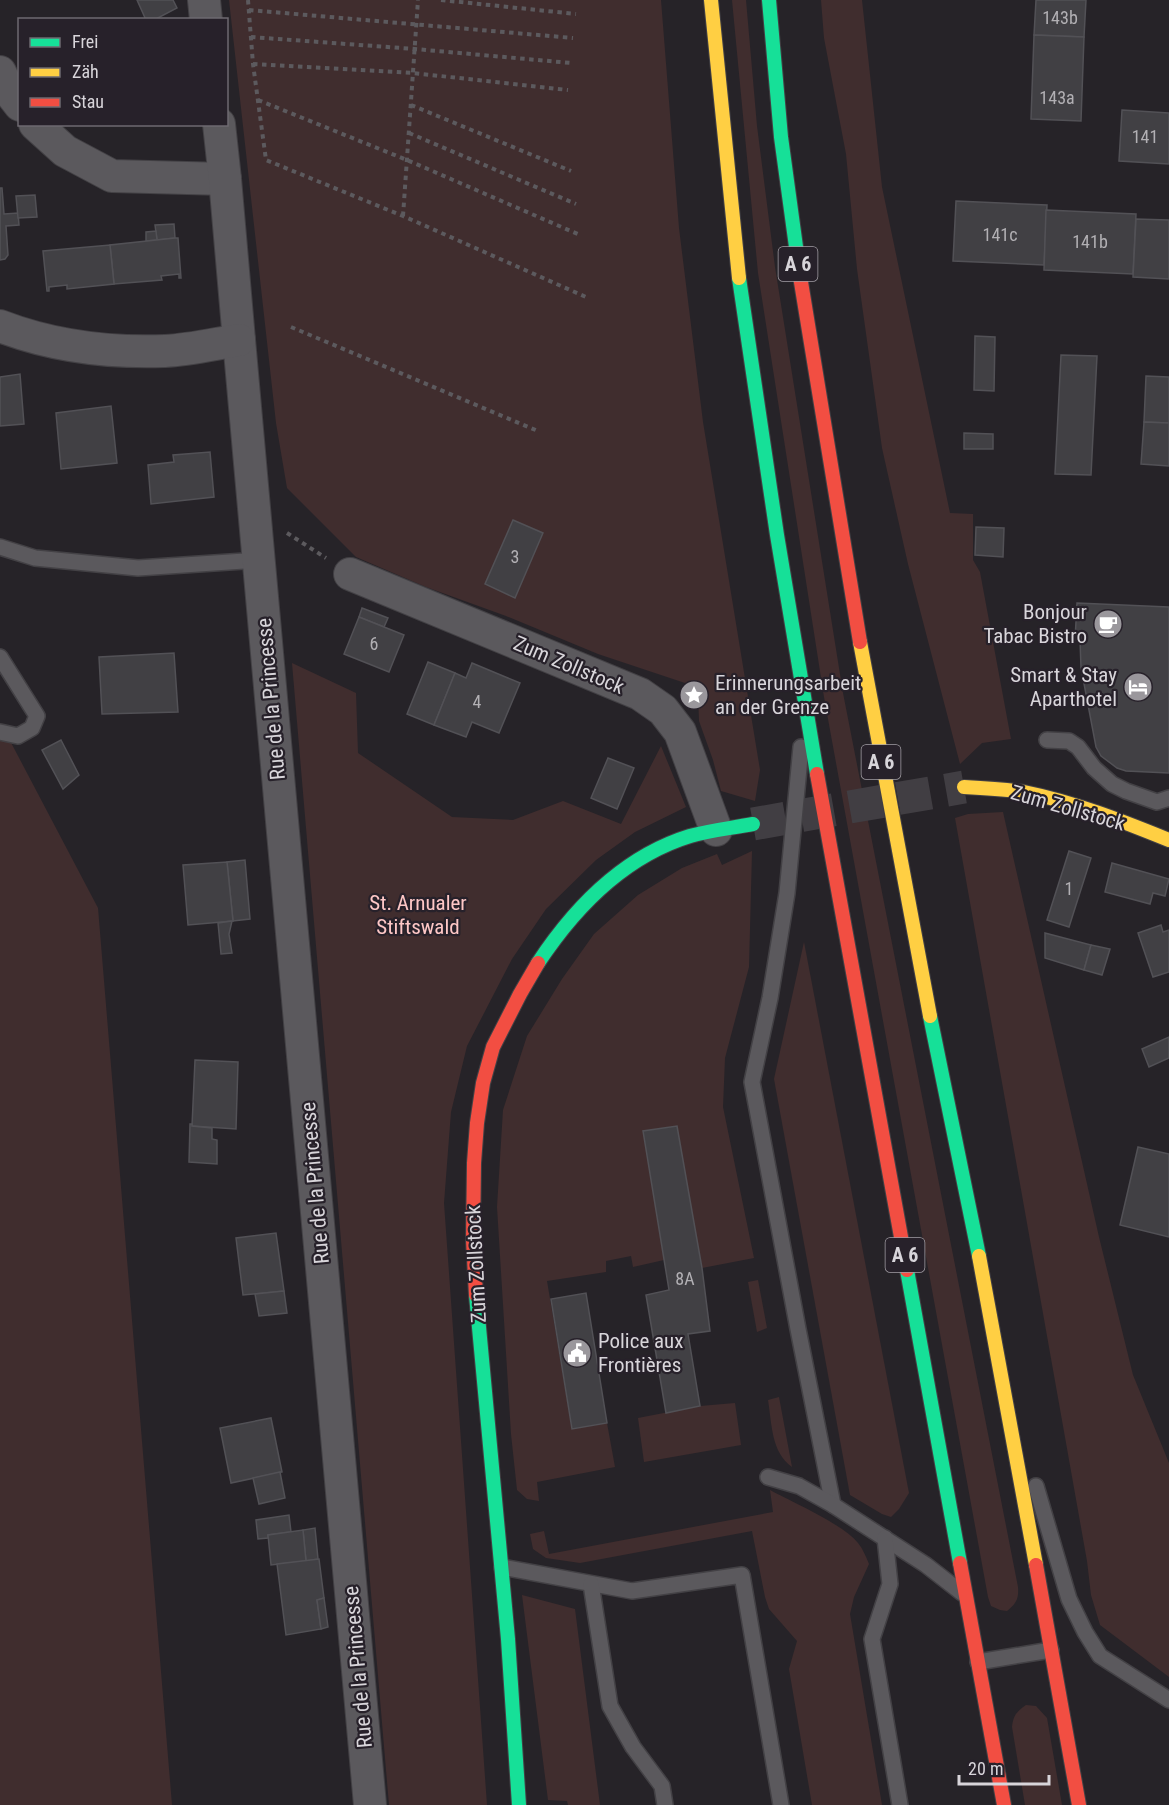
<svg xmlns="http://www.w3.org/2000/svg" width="1169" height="1805" font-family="'Roboto Condensed',sans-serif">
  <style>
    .green { fill: #402d2e }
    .building { fill: #414044; stroke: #525156; stroke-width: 1.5 }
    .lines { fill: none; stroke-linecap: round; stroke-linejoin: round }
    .secondary-tunnel { stroke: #413e43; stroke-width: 33; stroke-dasharray: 33 16; stroke-linecap: butt }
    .lane-casing { stroke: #434145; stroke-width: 18 }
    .street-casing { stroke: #434145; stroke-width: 34 }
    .fast-casing { stroke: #434145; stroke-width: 16 }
    .slow-casing { stroke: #434145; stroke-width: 16 }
    .jam-casing { stroke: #434145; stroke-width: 16 }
    .path { stroke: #5c5a5e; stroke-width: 4; stroke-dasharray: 4.5 4.5; stroke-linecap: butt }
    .lane { stroke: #5b595d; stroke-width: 15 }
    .street { stroke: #5b595d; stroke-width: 32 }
    .fast { stroke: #16e098; stroke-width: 14 }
    .slow { stroke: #ffcf43; stroke-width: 14 }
    .jam { stroke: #f24e42; stroke-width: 14 }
    .labels { text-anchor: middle; stroke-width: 4.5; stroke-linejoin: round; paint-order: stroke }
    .number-label { font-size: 18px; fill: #b2b0b4 }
    .shield { fill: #27212a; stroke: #a39fa5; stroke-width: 1.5 }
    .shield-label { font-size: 20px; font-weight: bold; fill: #d8d5da }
    .poi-label { font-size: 21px; fill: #d8d5da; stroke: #27212a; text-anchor: end }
    .street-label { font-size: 21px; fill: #d8d5da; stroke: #27212a }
    .park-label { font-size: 21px; fill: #fec7c6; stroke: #27212a }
  </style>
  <rect width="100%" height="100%" fill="#262328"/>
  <g class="green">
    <polygon points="229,0 661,0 679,228 703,422 760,770 755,801 721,791 713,760 699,721 698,694 691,685 598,654 506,616 426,587 356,557 287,488 276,423"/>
    <path d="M732,0H746L757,126L775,267L843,693L1018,1587C1019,1599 1016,1604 1007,1611L1000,1610L991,1606L988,1597L824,697L758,273Z"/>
    <polygon points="821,0 862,0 882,187 950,513 973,514 973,560 980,572 1011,739 982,743 960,764 908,564 882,448 857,269 846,154 824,38"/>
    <polygon points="292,663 356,693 358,753 452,817 513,820 563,801 621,824 661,746 686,807 635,832 596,860 546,909 512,959 467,1046 451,1112 444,1203 487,1805 389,1805"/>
    <polygon points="0,734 7,735 98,908 172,1805 0,1805"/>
    <polygon points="1003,812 1099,1237 1133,1375 1169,1463 1169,1677 1100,1625 1091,1595 1087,1561 955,818 968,814"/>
    <polygon points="752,851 749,967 725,1058 723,1107 754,1258 702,1268 677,1126 644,1131 664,1260 633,1267 631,1256 606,1261 606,1272 547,1281 572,1429 607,1423 615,1467 537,1482 539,1501 527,1499 517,1490 511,1434 497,1207 503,1110 527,1036 562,979 594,934 638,895 682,868 717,854 722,865"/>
    <polygon points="804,942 909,1493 899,1509 891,1517 882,1514 850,1495 774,1079"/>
    <polygon points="758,1280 767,1328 757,1332 748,1282"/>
    <path d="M779,1397L792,1467C771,1452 772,1424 768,1400Z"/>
    <polygon points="735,1403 741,1445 644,1462 638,1418 700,1406"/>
    <path d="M770,1490C792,1502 843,1524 858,1543C863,1549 866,1557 869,1564L854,1597L850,1614L882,1805H812L789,1669L797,1641L769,1609L765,1597L752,1531L580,1563L546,1558L533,1549L530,1534L544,1531L549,1554L773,1512Z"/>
    <polygon points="522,1595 575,1609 600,1805 568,1805 567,1801 548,1800"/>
    <path d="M1026,1705L1036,1706L1047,1718L1062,1805H1025L1012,1727C1013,1716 1017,1711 1026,1705Z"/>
  </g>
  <g class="building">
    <polygon points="137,0 173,0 177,8 154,20 146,20"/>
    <polygon points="1036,0 1086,0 1084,37 1034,35"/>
    <polygon points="1034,35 1084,37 1081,121 1031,119"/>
    <polygon points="1122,110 1169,113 1169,164 1119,161"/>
    <polygon points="0,188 2,188 4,214 18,213 19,225 6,226 8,255 5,259 0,260"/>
    <polygon points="35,195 37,217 18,218 16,196"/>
    <polygon points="956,201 1047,205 1044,265 953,261"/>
    <polygon points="1046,210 1136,214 1133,274 1044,270"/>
    <polygon points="1136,219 1169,220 1169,279 1133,277"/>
    <polygon points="174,224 175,238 157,240 155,225"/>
    <polygon points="156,231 157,240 146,241 146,232"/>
    <polygon points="175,238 178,238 181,278 179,278 179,274 161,276 162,280 114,284 110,245"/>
    <polygon points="110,245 114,284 67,289 67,285 49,287 49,291 47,291 43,251"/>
    <polygon points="975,336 995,337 994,391 974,390"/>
    <polygon points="1061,355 1097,356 1091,475 1055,474"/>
    <polygon points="20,374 24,424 0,426 0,377"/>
    <polygon points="1146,376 1169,377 1169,423 1144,422"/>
    <polygon points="111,406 117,463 61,469 56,413"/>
    <polygon points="1144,422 1169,423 1169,466 1141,464"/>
    <polygon points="964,433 993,434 993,449 964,449"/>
    <polygon points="210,452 214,497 151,504 148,465 174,462 173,455"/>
    <polygon points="513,520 543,533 515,598 485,584"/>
    <polygon points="976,527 1004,528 1003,557 975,555"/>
    <polygon points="1077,603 1169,607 1169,773 1126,771 1117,768 1101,756 1096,747 1081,668 1080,640 1075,640"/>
    <polygon points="362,608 388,618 384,627 359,617"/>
    <polygon points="359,617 404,635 389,672 344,654"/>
    <polygon points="174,653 178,712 102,714 99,657"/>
    <polygon points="428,662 455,673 434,725 407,714"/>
    <polygon points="472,663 520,683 499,733 472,722 466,737 434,725 455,673 466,678"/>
    <polygon points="61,740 79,775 63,789 42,750"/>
    <polygon points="608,758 634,768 617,809 591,798"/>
    <polygon points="1069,851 1091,858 1069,927 1047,920"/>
    <polygon points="245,860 250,919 233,921 227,862"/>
    <polygon points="227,862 233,921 188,925 183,865"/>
    <polygon points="1112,863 1169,879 1165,896 1153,893 1150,904 1105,892"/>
    <polygon points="232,921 229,934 232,953 221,954 218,923"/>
    <polygon points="1161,925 1163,932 1169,930 1169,972 1153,977 1138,933"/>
    <polygon points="1045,933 1091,945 1084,970 1045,958"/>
    <polygon points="1091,945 1110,949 1102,975 1084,970"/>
    <polygon points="1169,1037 1169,1058 1149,1067 1142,1049"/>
    <polygon points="195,1060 238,1062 236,1129 192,1126"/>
    <polygon points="190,1124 192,1124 192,1126 212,1128 212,1139 217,1140 217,1164 189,1162"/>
    <polygon points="677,1126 702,1268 710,1331 688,1334 700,1406 666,1413 646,1295 669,1290 643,1131"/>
    <polygon points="1138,1147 1169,1154 1169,1237 1120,1225"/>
    <polygon points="276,1233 284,1291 243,1295 236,1238"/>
    <polygon points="284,1291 287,1313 259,1316 255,1294"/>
    <polygon points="586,1293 607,1423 572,1429 551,1299"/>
    <polygon points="271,1418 282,1472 231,1483 220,1428"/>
    <polygon points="280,1472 285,1498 259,1504 253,1478"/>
    <polygon points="289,1515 291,1532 268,1535 268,1538 258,1539 256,1520"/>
    <polygon points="315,1528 318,1559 306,1561 303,1530"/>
    <polygon points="303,1530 306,1561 271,1565 268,1535"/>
    <polygon points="319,1559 324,1598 317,1600 321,1629 286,1635 277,1564"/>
    <polygon points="324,1598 328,1627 321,1629 317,1600"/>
  </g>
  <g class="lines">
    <polyline class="secondary-tunnel" points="753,824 964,787"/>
    <g class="lane-casing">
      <g id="lane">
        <polyline points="0,547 35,558 138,568 259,560"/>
        <polyline points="0,657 37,716 32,728 18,736 0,732"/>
        <polyline points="1047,740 1069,741 1078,747 1094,768 1112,784 1126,791 1157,802 1169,798"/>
        <polyline points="801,747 787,893 770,998 752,1082 798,1329 833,1505"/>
        <polyline points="768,1477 799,1486 833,1505 926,1565 962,1593"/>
        <polyline points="1036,1486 1069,1599 1085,1632 1100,1656 1169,1700"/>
        <polyline points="885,1538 890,1584 872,1639 900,1805"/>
        <polyline points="502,1567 632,1591 742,1575 781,1805"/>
        <polyline points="591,1584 610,1706 633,1747 662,1786 665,1805"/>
        <polyline points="978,1662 1051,1650"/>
      </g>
    </g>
    <g class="street-casing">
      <g id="street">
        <polyline points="204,0 206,20"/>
        <polyline points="0,72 9,91 20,105"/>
        <polyline points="35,124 65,151 112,176 225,179"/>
        <polyline points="219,124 225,179 239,340 370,1805"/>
        <path d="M0,326C52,346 109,353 165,351C189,350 214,344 239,340"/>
        <polyline points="350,574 640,694 663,710 680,732 716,830"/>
      </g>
    </g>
    <g class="fast-casing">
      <g id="fast">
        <polyline points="769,0 781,137 800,276"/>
        <polyline points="739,278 777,535 817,774"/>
        <path d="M538,963C575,907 625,856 690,836C711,830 732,828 753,824"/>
        <polyline points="930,1016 979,1256"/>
        <polyline points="907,1270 960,1563"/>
        <polyline points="476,1295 508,1639 519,1805"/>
      </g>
    </g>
    <g class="slow-casing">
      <g id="slow">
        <polyline points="711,0 739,278"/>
        <polyline points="860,642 930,1016"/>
        <path d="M964,787C984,788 1004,789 1024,792C1074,802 1122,821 1169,840"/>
        <polyline points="979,1256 1036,1565"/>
      </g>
    </g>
    <g class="jam-casing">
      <g id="jam">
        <polyline points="800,276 860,642"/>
        <polyline points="817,774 907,1270"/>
        <polyline points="476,1295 473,1240 474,1163 477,1123 483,1083 493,1047 520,994 538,963"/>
        <polyline points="960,1563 1004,1805"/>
        <polyline points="1036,1565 1079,1805"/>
      </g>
    </g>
    <g class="path">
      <polyline points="248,0 253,64 266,160 403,216 586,297"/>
      <polyline points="441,0 576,14"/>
      <polyline points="249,10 573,38"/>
      <polyline points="251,37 415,49 571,63"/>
      <polyline points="253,64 413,73 568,90"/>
      <polyline points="258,100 407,160 580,235"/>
      <polyline points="411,105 571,171"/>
      <polyline points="409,133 576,204"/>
      <polyline points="403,216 418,0"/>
      <polyline points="291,327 538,431"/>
      <polyline points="287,533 326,558"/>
    </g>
    <use href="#lane" class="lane"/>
    <use href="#street" class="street"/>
    <use href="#fast" class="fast"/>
    <use href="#slow" class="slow"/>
    <use href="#jam" class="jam"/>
  </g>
  <defs>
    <g id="cafe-disc" transform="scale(1.5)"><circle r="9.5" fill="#9a979c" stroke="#27212a"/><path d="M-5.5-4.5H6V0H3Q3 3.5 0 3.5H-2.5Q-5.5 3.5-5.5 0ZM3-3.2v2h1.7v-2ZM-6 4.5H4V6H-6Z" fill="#fff"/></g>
    <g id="hotel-disc" transform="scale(1.5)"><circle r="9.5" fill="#9a979c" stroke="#27212a"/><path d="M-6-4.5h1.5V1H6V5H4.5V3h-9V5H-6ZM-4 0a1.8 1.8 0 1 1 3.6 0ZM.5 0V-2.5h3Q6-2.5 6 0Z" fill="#fff"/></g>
    <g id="sight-disc" transform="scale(1.5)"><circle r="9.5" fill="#9a979c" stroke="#27212a"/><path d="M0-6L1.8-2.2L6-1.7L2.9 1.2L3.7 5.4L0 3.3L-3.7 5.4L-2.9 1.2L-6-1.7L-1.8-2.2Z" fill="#fff"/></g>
    <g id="civic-disc" transform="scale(1.5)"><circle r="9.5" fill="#9a979c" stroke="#27212a"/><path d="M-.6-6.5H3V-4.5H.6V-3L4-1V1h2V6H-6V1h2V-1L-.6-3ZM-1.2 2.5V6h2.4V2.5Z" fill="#fff"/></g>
  </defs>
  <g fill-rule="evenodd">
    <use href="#cafe-disc" x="1108" y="624"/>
    <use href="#hotel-disc" x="1138" y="687"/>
    <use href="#sight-disc" x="694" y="695"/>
    <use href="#civic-disc" x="577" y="1353"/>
  </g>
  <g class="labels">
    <g class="number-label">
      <text x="1060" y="24">143b</text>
      <text x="1057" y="104">143a</text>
      <text x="1145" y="143">141</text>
      <text x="1000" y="241">141c</text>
      <text x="1090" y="248">141b</text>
      <text x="515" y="563">3</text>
      <text x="374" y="650">6</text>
      <text x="477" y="708">4</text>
      <text x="1069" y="895">1</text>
      <text x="685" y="1285">8A</text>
    </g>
    <g class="shield">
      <rect x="778.5" y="247" width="39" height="34" rx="4.5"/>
      <rect x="861.5" y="745" width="39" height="34" rx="4.5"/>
      <rect x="885.5" y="1238" width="39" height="34" rx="4.5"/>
    </g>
    <g class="shield-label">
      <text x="798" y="271">A 6</text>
      <text x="881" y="769">A 6</text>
      <text x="905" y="1262">A 6</text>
    </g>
    <g class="poi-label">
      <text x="1087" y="619">Bonjour<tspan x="1087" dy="24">Tabac Bistro</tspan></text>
      <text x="1117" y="682">Smart &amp; Stay<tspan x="1117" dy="24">Aparthotel</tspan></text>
      <text x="715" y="690" text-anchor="start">Erinnerungsarbeit<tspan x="715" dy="24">an der Grenze</tspan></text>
      <text x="598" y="1348" text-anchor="start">Police aux<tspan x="598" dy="24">Frontières</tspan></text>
    </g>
    <g class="street-label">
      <text transform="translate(569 665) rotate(23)" y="7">Zum Zollstock</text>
      <text transform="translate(271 699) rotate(-95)" y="7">Rue de la Princesse</text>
      <text transform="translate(1068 808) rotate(16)" y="7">Zum Zollstock</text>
      <text transform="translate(315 1183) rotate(-95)" y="7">Rue de la Princesse</text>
      <text transform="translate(476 1264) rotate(-93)" y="7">Zum Zollstock</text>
      <text transform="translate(358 1667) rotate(-95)" y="7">Rue de la Princesse</text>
    </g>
    <g class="park-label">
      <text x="418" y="910">St. Arnualer<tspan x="418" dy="24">Stiftswald</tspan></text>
    </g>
  </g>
  <rect x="18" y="18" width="210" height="108" fill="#27212a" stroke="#6e6970" stroke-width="1.5"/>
  <rect x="30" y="38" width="30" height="9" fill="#16e098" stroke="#6e6970" stroke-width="1.5"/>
  <text x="72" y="48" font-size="18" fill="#d8d5da">Frei</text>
  <rect x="30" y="68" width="30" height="9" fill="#ffcf43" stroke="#6e6970" stroke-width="1.5"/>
  <text x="72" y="78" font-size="18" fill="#d8d5da">Zäh</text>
  <rect x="30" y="98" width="30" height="9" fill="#f24e42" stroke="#6e6970" stroke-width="1.5"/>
  <text x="72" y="108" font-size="18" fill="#d8d5da">Stau</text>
  <path d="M959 1775v9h90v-9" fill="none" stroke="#d8d5da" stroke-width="3"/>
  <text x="968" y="1775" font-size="18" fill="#d8d5da" stroke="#27212a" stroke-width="4.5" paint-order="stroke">20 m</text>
</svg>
